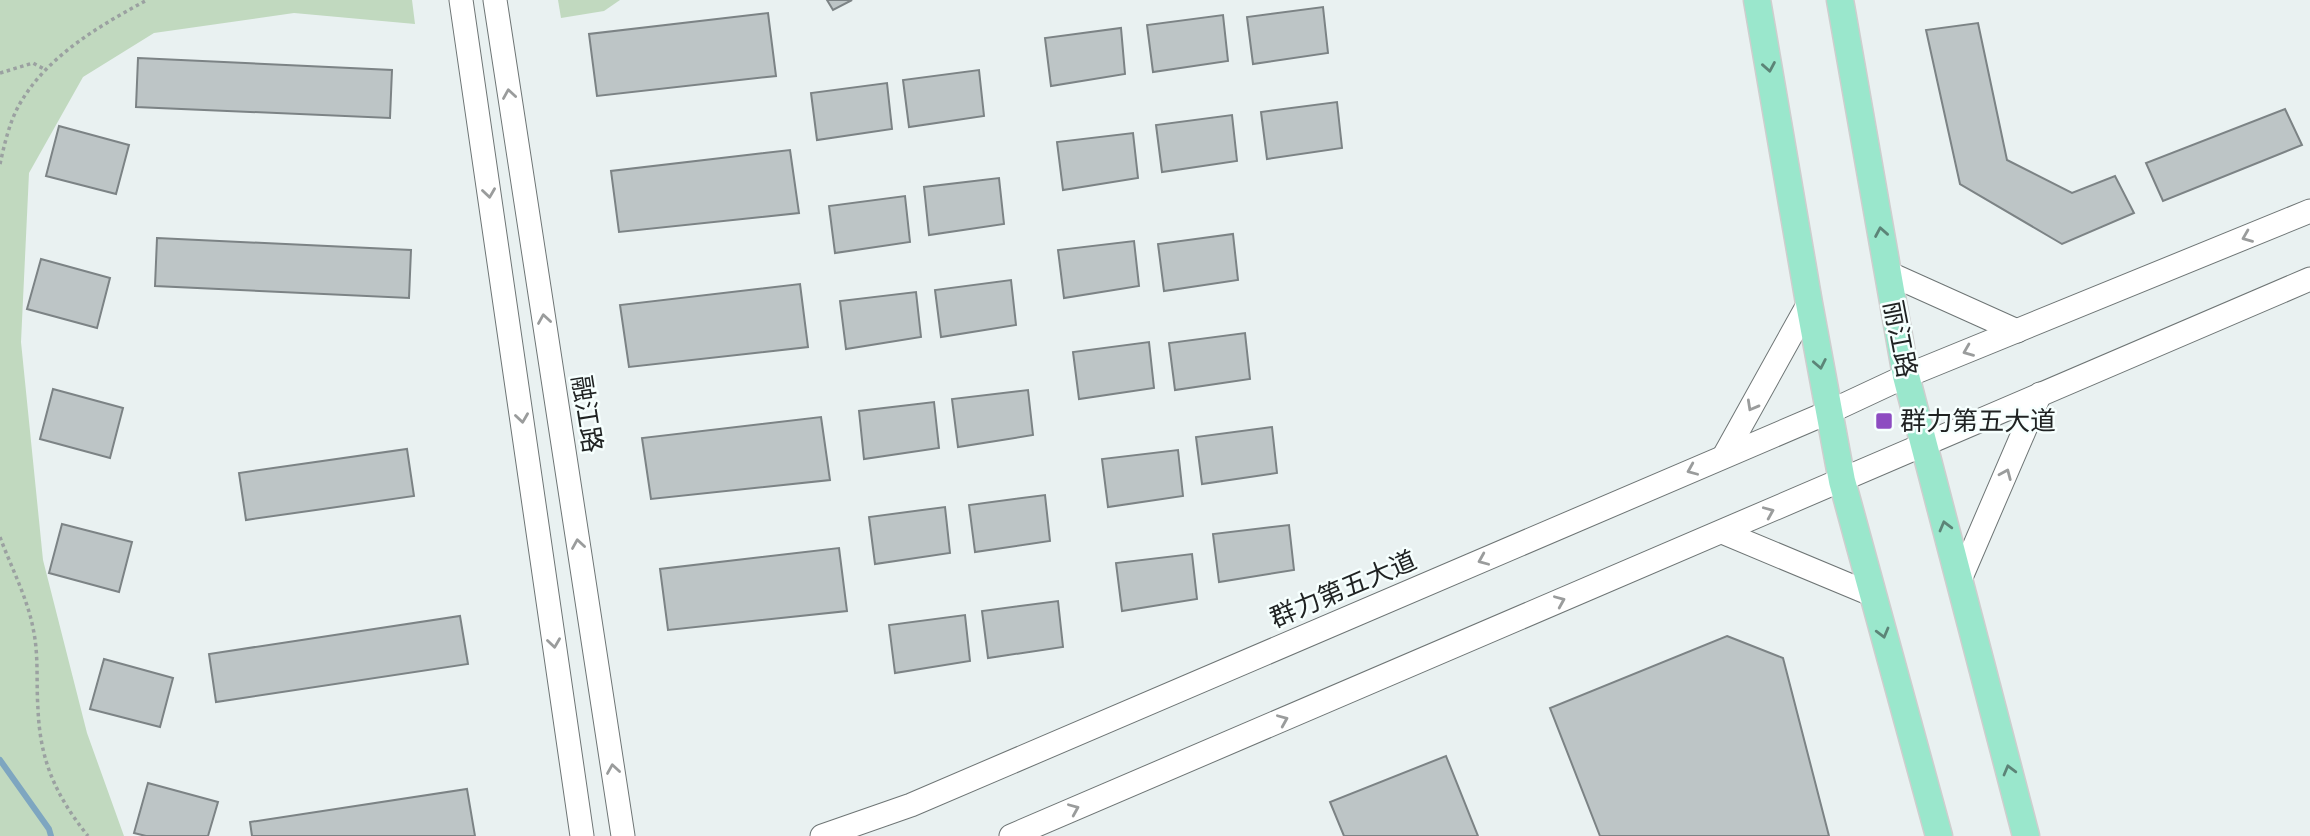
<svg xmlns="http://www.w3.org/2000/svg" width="2310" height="836" font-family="Mulish,'Noto Sans SC',sans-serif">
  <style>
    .green { fill: #c1d9bf }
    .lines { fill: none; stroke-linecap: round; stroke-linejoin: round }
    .stream { stroke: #7ea6c0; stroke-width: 6 }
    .building { fill: #bdc5c6; stroke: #7c8385; stroke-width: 2 }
    .secondary-casing { stroke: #6e7575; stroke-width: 25 }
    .primary-casing { stroke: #cecece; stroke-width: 29 }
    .path { stroke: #9ba1a1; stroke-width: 3.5; stroke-dasharray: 3.5 3.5; stroke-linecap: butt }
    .secondary { stroke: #fff; stroke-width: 23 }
    .primary { stroke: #9ae7cc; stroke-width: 26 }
    .oneway { stroke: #5c8477 }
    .oneway2 { stroke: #9a9c9c }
    .poi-dot { fill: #8d4cc1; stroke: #f6fffe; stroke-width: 2.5 }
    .labels { text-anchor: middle; stroke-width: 5; stroke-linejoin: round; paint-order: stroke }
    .street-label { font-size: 26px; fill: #1f2222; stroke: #f6fffe }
    .poi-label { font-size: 26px; fill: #1f2222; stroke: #f6fffe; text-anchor: start }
  </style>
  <rect width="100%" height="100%" fill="#e9f1f1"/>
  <g class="green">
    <polygon points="0,0 412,0 415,24 294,13 154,33 83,77 29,173 21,342 43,560 87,733 124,836 0,836"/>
    <polygon points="558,0 620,0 604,11 561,18"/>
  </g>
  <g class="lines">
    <polyline class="stream" points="0,760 49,829 51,836"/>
  </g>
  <g class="building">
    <polygon points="827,0 852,0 833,10"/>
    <polygon points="1323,7 1328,53 1253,64 1247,17"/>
    <polygon points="768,13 776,76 597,96 589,34"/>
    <polygon points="1223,15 1228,61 1153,72 1147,25"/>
    <polygon points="1978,23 2007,160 2072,193 2115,176 2134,213 2062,244 1960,184 1926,30"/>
    <polygon points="1121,28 1125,74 1051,86 1045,38"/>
    <polygon points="138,58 392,70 390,118 136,107"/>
    <polygon points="979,70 984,116 909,127 903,80"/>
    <polygon points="887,83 892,129 817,140 811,93"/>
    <polygon points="1337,102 1342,148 1267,159 1261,112"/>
    <polygon points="2285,109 2302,145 2163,201 2146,163"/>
    <polygon points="1232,115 1237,161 1162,172 1156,125"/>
    <polygon points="59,126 129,145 116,194 46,176"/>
    <polygon points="1133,133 1138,178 1063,190 1057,142"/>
    <polygon points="790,150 799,213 619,232 611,171"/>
    <polygon points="999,178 1004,224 929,235 924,187"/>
    <polygon points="905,196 910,242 835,253 829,206"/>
    <polygon points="1233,234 1238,280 1164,291 1158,244"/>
    <polygon points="157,238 411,250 409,298 155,286"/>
    <polygon points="1134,241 1139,286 1064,298 1058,250"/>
    <polygon points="41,259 110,278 97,328 27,309"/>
    <polygon points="1011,280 1016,325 941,337 935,290"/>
    <polygon points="800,284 808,347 629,367 620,305"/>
    <polygon points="916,292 921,337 846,349 840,301"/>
    <polygon points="1245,333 1250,379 1175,390 1169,343"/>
    <polygon points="1149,342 1154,388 1079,399 1073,352"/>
    <polygon points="53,389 123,408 110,458 40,439"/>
    <polygon points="1028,390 1033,435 958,447 952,399"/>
    <polygon points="934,402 939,448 864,459 859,411"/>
    <polygon points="821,417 830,480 651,499 642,438"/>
    <polygon points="1272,427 1277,473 1202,484 1196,437"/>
    <polygon points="407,449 414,496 246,520 239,473"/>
    <polygon points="1178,450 1183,496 1108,507 1102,459"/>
    <polygon points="1045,495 1050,541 975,552 969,505"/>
    <polygon points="945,507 950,553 875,564 869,517"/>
    <polygon points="62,524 132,542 119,592 49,573"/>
    <polygon points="1289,525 1294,570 1219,582 1213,534"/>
    <polygon points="839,548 847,611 668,630 660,569"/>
    <polygon points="1192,554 1197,599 1122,611 1116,563"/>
    <polygon points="1058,601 1063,647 988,658 982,611"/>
    <polygon points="965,615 970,661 895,673 889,625"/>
    <polygon points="460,616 468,664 216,702 209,654"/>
    <polygon points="1727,636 1783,658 1829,836 1600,836 1550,708"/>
    <polygon points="104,659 173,678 160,727 90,709"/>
    <polygon points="1446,756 1478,836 1344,836 1330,802"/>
    <polygon points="148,783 218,802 208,836 146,836 134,833"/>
    <polygon points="467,789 475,836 252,836 250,822"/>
  </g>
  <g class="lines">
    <g class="secondary-casing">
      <g id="secondary">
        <polyline points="461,0 582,836"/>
        <polyline points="495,0 623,836"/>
        <polyline points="1888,273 2017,331"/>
        <polyline points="1724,456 1809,303"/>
        <polyline points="1722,532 1873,595"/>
        <polyline points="1959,582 2040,394"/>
        <polyline points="822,836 911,805 1829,412 1906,376 2310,211"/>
        <polyline points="1011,836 2310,279"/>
      </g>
    </g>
    <g class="primary-casing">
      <g id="primary">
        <polyline points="1757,0 1809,303 1842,481 1939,836"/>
        <polyline points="1840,0 1906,376 2026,836"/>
      </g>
    </g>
    <g class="path">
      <polyline points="0,73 33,63 44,69"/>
      <path d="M0,164C4,146 9,124 18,107C45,57 99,26 147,0"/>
      <path d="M0,537C11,567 27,597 33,628C39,655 36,682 38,709C40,761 56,796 88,836"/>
    </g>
    <use href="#secondary" class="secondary"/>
    <use href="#primary" class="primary"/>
  </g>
  <defs><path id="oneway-chevron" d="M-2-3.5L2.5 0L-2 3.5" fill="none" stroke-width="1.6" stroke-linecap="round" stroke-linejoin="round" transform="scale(1.75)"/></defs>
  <g class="oneway">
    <use href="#oneway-chevron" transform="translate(1769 67) rotate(80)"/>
    <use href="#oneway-chevron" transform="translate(1881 232) rotate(-100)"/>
    <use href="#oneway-chevron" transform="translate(1820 364) rotate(79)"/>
    <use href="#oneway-chevron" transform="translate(1945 526) rotate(-105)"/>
    <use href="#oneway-chevron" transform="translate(1883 633) rotate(75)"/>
    <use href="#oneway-chevron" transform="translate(2009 770) rotate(-105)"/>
  </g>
  <g class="oneway2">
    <use href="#oneway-chevron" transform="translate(509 94) rotate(-99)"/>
    <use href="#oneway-chevron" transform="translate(489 193) rotate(82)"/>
    <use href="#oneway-chevron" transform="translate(2247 237) rotate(158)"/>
    <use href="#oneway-chevron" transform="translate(544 319) rotate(-99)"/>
    <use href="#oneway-chevron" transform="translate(1968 351) rotate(158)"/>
    <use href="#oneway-chevron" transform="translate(1752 406) rotate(119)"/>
    <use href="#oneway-chevron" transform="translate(522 418) rotate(82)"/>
    <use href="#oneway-chevron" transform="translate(1692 470) rotate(157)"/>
    <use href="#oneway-chevron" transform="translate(2006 474) rotate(-67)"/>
    <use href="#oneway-chevron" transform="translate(1769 512) rotate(-23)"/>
    <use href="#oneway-chevron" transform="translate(578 544) rotate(-99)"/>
    <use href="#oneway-chevron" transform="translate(1483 560) rotate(157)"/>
    <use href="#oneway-chevron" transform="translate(1560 601) rotate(-23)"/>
    <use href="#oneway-chevron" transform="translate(554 643) rotate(82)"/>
    <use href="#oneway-chevron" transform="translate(1283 720) rotate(-23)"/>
    <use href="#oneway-chevron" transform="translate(613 769) rotate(-99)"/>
    <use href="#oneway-chevron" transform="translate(1074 809) rotate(-23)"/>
  </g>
  <rect class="poi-dot" x="1875" y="412" width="18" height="18" rx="3.5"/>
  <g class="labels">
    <g class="street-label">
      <text transform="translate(1900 339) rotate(79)" y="9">丽江路</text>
      <text transform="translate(587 414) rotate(81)" y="9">融江路</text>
      <text transform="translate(1343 589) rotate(-23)" y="9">群力第五大道</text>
    </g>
    <g class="poi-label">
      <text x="1900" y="430">群力第五大道</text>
    </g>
  </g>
</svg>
